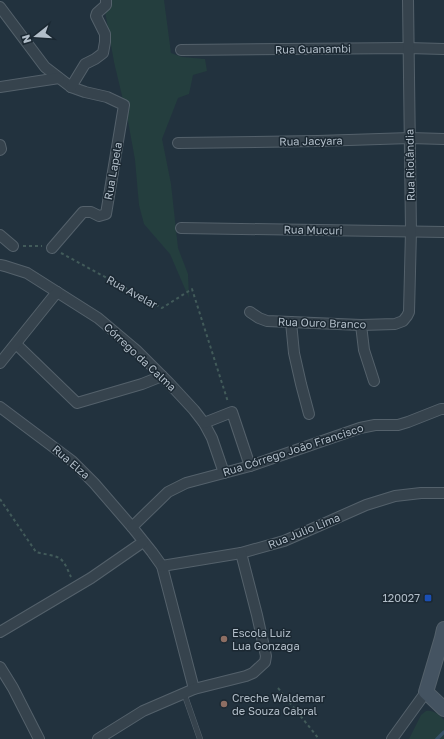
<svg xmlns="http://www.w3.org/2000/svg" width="444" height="739" font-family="'Golos Text',sans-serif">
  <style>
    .green { fill: #243e3e }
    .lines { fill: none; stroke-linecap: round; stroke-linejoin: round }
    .stream { stroke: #355066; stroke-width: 3.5 }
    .service-casing { stroke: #54616b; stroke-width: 6 }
    .minor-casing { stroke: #54616b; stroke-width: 12 }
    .secondary-casing { stroke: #54616b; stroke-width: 16 }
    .path { stroke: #425b5a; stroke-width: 2; stroke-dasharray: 3 3; stroke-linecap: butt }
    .service { stroke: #36434d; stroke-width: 5 }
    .minor { stroke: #36434d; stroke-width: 10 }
    .secondary { stroke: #445361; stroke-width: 14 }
    .transit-dot { fill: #1a4fb4; stroke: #1b2832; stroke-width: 1.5 }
    .education-dot { fill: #8d6e63; stroke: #1b2832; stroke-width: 1.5 }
    .labels { text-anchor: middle; stroke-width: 3; stroke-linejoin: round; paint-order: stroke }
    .street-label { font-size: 11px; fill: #b2bec9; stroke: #1b2832 }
    .poi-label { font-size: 11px; fill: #b2bec9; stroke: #1b2832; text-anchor: start }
  </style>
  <rect width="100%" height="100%" fill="#22323e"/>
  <g class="green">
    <polygon points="103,0 164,0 171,53 182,57 205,59 207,71 193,75 189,94 178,98 162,139 171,184 178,248 188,274 189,298 170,254 144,224 139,205 135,160 128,121 114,62"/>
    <path d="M426,711C434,710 439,715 444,720V739H409L421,715Z"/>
  </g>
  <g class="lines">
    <polyline class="stream" points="437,739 444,732"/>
    <g class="service-casing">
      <polyline id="service" points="184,693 200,739"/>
    </g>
    <g class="minor-casing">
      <g id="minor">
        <polyline points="0,7 45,67 71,87 85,92 107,97 124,105 106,214 99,216 91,212 83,212 52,248"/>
        <polyline points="181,50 408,48 444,49"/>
        <polyline points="0,87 59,78"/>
        <polyline points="71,87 85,64 95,59 103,53 105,42 105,34 96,16 97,13 106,5 106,0"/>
        <polyline points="178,143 318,141 410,138 444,139"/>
        <polyline points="0,145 1,149 0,150"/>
        <polyline points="181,228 444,232"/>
        <polyline points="0,235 13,246"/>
        <polyline points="0,265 5,266 27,273 98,318 136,350 169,383 194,410 204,423 212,438 224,473"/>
        <polyline points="250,312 259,318 267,321 361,325 395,324 403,321 407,316 409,312 411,231 408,0"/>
        <polyline points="291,322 294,353 301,384 309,414"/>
        <polyline points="361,325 364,350 374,381"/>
        <polyline points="16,344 77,403 142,384 162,376"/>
        <polyline points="0,363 57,292"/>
        <polyline points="0,407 72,461 94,483 132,527 152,552 162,566 194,689"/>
        <polyline points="204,423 232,412 250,466"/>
        <polyline points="132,527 168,492 186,483 250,466 360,428 375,425 398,425 408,422 441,409 444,409"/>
        <polyline points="162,566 241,553 284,541 314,528 366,505 395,496 421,493 444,493"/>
        <polyline points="0,632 91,578 143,542"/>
        <polyline points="0,667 13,688 39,739"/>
        <polyline points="98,739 143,711 194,689 246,676 253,673 265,662 266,656 257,615 241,553"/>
        <polyline points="392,739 426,692"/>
      </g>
    </g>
    <g class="secondary-casing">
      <polyline id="secondary" points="444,629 442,638 426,692 444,709"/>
    </g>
    <g class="path">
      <polyline points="23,246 42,246"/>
      <polyline points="61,253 162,308 192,289 228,402"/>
      <path d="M0,499L36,552C42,554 54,555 59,558C65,561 68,571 71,577"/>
      <polyline points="278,688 319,739"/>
    </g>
    <use href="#service" class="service"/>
    <use href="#minor" class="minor"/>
    <use href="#secondary" class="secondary"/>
  </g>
  <rect class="transit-dot" x="424" y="594" width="8" height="8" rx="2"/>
  <g class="education-dot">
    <circle cx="224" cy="639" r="4"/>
    <circle cx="224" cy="704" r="4"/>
  </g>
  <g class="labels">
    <g class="street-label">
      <text transform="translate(313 49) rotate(-1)" y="4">Rua Guanambi</text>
      <text transform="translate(311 141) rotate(-1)" y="4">Rua Jacyara</text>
      <text transform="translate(410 165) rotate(-91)" y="4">Rua Riolândia</text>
      <text transform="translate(113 171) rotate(-80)" y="4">Rua Lapela</text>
      <text transform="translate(313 230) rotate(1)" y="4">Rua Mucuri</text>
      <text transform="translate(132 292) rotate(29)" y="4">Rua Avelar</text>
      <text transform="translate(322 323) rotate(2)" y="4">Rua Ouro Branco</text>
      <text transform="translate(140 357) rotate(43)" y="4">Córrego da Calma</text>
      <text transform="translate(293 450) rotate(-18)" y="4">Rua Córrego João Francisco</text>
      <text transform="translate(71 462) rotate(41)" y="4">Rua Elza</text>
      <text transform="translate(304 531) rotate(-22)" y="4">Rua Julio Lima</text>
    </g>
    <g class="poi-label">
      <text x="420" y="602" text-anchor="end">120027</text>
      <text x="232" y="637">Escola Luiz<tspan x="232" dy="13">Lua Gonzaga</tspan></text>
      <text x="232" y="702">Creche Waldemar<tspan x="232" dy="13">de Souza Cabral</tspan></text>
    </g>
  </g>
  <g transform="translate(36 36) rotate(253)" stroke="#1b2832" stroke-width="3" paint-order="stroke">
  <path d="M0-3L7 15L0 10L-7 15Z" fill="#b2bec9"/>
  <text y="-6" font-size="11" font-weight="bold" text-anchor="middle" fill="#b2bec9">N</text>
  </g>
</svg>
